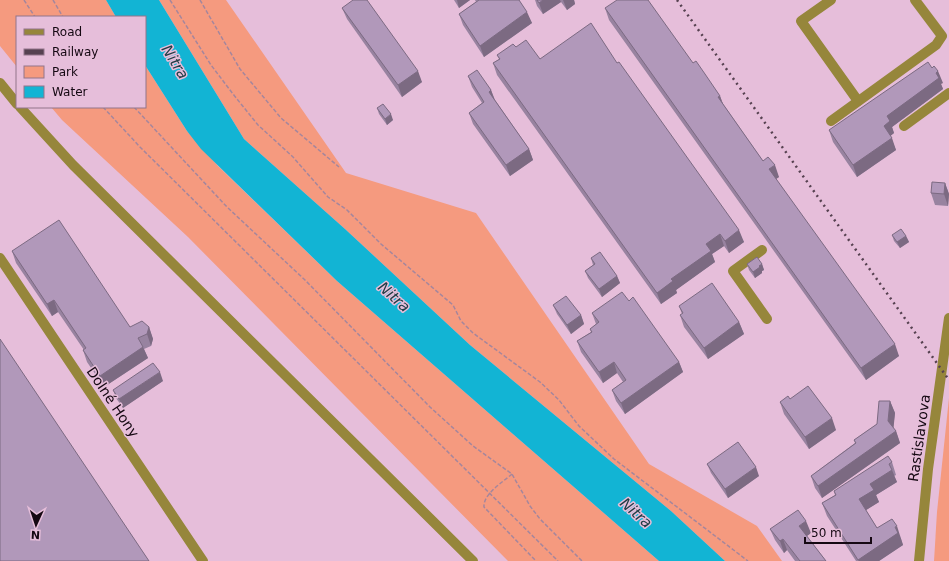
<svg xmlns="http://www.w3.org/2000/svg" width="949" height="561" font-family="'DejaVu Sans',sans-serif">
  <style>
    .green { fill: #f59a7f }
    .water { fill: #12b4d4 }
    .lines { fill: none; stroke-linecap: round; stroke-linejoin: round }
    .path { stroke: #a5869c; stroke-width: 1.5; stroke-dasharray: 4 2; stroke-linecap: butt }
    .minor { stroke: #96863b; stroke-width: 10 }
    .rail { stroke: #564150; stroke-width: 2.5; stroke-dasharray: 2 4; stroke-linecap: butt }
    .wall { fill: #9883a0 }
    .shaded-wall { fill: #7c6a82 }
    .building { fill: #b198ba; stroke: #7c6a82 }
    .labels { text-anchor: middle; stroke-width: 3; stroke-linejoin: round; paint-order: stroke }
    .street-label { font-size: 14px; fill: #150812; stroke: #e6beda }
    .water-label { font-size: 15px; font-style: italic; fill: #203d45; stroke: #e6beda }
  </style>
  <rect width="100%" height="100%" fill="#e6beda"/>
  <g class="green">
    <polygon points="0,0 106,0 116,17 17,17 17,67 0,46"/>
    <polygon points="159,0 226,0 346,173 476,213 649,464 757,526 782,561 725,561 671,511 470,345 345,229 244,139"/>
    <polygon points="145,65 187,131 218,166 337,281 659,561 508,561 188,237 62,120 51,107 145,107"/>
    <polygon points="949,398 949,561 934,561 937,512"/>
  </g>
  <polygon class="water" points="106,0 159,0 244,139 345,229 470,345 671,511 725,561 659,561 337,281 201,149 187,131 145,65 145,17 116,17"/>
  <g class="lines">
    <g class="path">
      <polyline points="24,0 35,17"/>
      <polyline points="53,0 63,17"/>
      <polyline points="170,0 211,65 233,94 258,125 293,157 328,197 347,210 381,244 453,305 461,321 473,333 540,382 559,400 579,426 614,459 748,561"/>
      <polyline points="200,0 240,69 281,118 339,167"/>
      <polyline points="103,107 140,147 558,561"/>
      <polyline points="134,107 227,207 305,280 430,407 473,446 512,474 530,506 540,519 582,561"/>
      <path d="M512,474C503,482 483,494 484,507L536,561"/>
    </g>
    <g class="minor">
      <polyline points="831,0 801,21 858,101"/>
      <polyline points="0,83 17,104"/>
      <polyline points="20,107 73,165 473,561"/>
      <polyline points="831,121 936,45 942,36 915,0"/>
      <polyline points="904,126 949,93"/>
      <polyline points="762,250 733,271 767,319"/>
      <polyline points="0,258 203,561"/>
      <polyline points="919,561 928,469 949,318"/>
    </g>
    <polyline class="rail" points="677,0 949,380"/>
  </g>
  <g class="wall">
    <polygon points="454,0 470,0 459,8"/>
    <polygon points="475,0 519,0 532,23 484,57 463,25 459,14 476,2"/>
    <polygon points="535,0 574,0 575,4 567,10 561,2 543,14 537,6"/>
    <polygon points="342,8 422,82 402,97 347,19"/>
    <polygon points="605,8 720,96 723,104 763,161 779,177 776,179 899,356 866,380 609,20"/>
    <polygon points="516,47 540,59 617,63 744,242 729,253 724,246 712,254 715,262 676,290 677,293 661,304 497,75 493,63 499,59 497,55"/>
    <polygon points="468,76 491,90 495,100 529,149 533,160 510,176 473,124 469,113 482,103 472,87"/>
    <polygon points="943,83 941,84 943,89 892,127 894,133 890,136 896,150 857,177 833,142 829,130"/>
    <polygon points="377,108 393,120 387,125 379,114"/>
    <polygon points="945,183 949,194 948,206 935,205 931,193"/>
    <polygon points="892,235 906,236 909,242 900,248 894,241"/>
    <polygon points="12,251 130,327 149,327 153,339 151,346 144,349 148,358 104,387 87,362 83,350 84,350 58,312 52,316 16,263"/>
    <polygon points="591,258 617,276 620,283 602,297 588,278 585,271 593,265"/>
    <polygon points="747,264 762,264 764,270 762,271 762,273 755,278 749,270"/>
    <polygon points="629,301 679,362 683,372 625,414 616,401 612,390 623,382 617,373 603,383 581,352 577,341 591,332 590,329 596,324 592,313"/>
    <polygon points="553,305 581,315 584,324 571,334 557,314"/>
    <polygon points="679,306 739,322 744,334 708,359 684,327 680,315 682,314"/>
    <polygon points="163,381 123,408 116,398 113,390"/>
    <polygon points="790,399 836,430 809,449 784,414 780,402"/>
    <polygon points="890,401 895,413 893,428 896,431 900,443 822,498 815,488 811,476 855,443 854,440 877,424"/>
    <polygon points="892,462 896,475 894,476 897,482 876,495 879,502 866,510 877,528 901,538 901,539 903,545 879,561 856,561 827,516 822,503 835,495 834,491"/>
    <polygon points="707,464 759,476 728,498 711,473"/>
    <polygon points="770,529 811,533 807,536 826,561 795,561 787,550 784,553 775,540"/>
  </g>
  <g class="shaded-wall">
    <polygon points="457,0 470,0 459,8"/>
    <polygon points="543,0 560,0 561,2 543,14 539,3"/>
    <polygon points="563,0 574,0 575,4 567,10"/>
    <polygon points="527,12 532,23 484,57 480,46"/>
    <polygon points="418,71 422,82 402,97 398,85"/>
    <polygon points="938,71 943,83 941,84 943,89 892,127 894,133 888,138 884,126 887,116"/>
    <polygon points="491,90 495,101 489,92"/>
    <polygon points="720,96 724,107 718,97"/>
    <polygon points="391,114 393,120 387,125 385,119"/>
    <polygon points="892,138 896,150 857,177 853,165"/>
    <polygon points="529,149 533,160 510,176 506,165"/>
    <polygon points="775,165 779,177 773,181 769,169"/>
    <polygon points="945,183 949,194 948,206 944,194"/>
    <polygon points="739,230 744,242 729,253 725,241"/>
    <polygon points="720,234 724,246 712,254 715,262 676,290 677,293 661,304 657,293 706,244"/>
    <polygon points="906,236 909,242 900,248 897,242"/>
    <polygon points="762,264 764,270 762,271 762,273 755,278 753,272 759,266"/>
    <polygon points="617,276 620,283 602,297 599,289"/>
    <polygon points="54,300 58,312 52,316 47,304"/>
    <polygon points="581,315 584,324 571,334 567,325"/>
    <polygon points="739,322 744,334 708,359 704,348"/>
    <polygon points="149,327 153,339 151,346 147,334"/>
    <polygon points="895,344 899,356 866,380 861,368"/>
    <polygon points="143,347 148,358 104,387 100,376"/>
    <polygon points="614,362 617,373 603,383 599,372"/>
    <polygon points="679,362 683,372 625,414 621,403"/>
    <polygon points="160,372 163,381 123,408 119,399"/>
    <polygon points="890,401 895,413 893,433 888,421"/>
    <polygon points="832,418 836,430 809,449 805,437"/>
    <polygon points="896,431 900,443 822,498 818,486"/>
    <polygon points="756,467 759,476 728,498 725,489"/>
    <polygon points="892,470 897,482 876,495 879,502 863,512 859,499 870,484"/>
    <polygon points="806,521 811,533 804,538 799,526"/>
    <polygon points="897,526 903,545 879,561 859,561 858,560"/>
    <polygon points="783,539 787,550 784,553 780,541"/>
  </g>
  <g class="building">
    <polygon points="353,0 367,0 418,71 398,85 342,8"/>
    <polygon points="479,0 519,0 527,12 480,46 459,14"/>
    <polygon points="537,0 543,0 539,3"/>
    <polygon points="617,0 648,0 693,63 696,61 705,74 720,96 718,97 763,161 768,157 775,165 769,169 895,344 861,368 605,8"/>
    <polygon points="591,23 617,63 619,62 739,230 725,241 720,234 706,244 711,251 671,279 673,281 657,293 493,63 500,59 497,55 513,44 516,47 526,40 540,59"/>
    <polygon points="928,62 932,68 934,66 938,71 936,73 939,78 887,116 890,121 884,126 892,138 853,165 829,130"/>
    <polygon points="477,70 491,90 489,92 529,149 506,165 469,113 484,102 468,76"/>
    <polygon points="383,104 391,114 385,119 377,108"/>
    <polygon points="932,182 945,183 944,194 931,193"/>
    <polygon points="59,220 130,327 142,321 149,327 147,334 138,338 143,347 100,376 83,350 86,348 54,300 47,304 12,251"/>
    <polygon points="901,229 906,236 897,242 892,235"/>
    <polygon points="600,252 617,276 599,289 585,271 595,264 591,258"/>
    <polygon points="757,257 762,264 759,266 760,267 753,272 747,264"/>
    <polygon points="712,283 739,322 704,348 680,315 683,313 679,306"/>
    <polygon points="622,292 629,301 633,297 679,362 621,403 612,390 626,380 614,362 599,372 577,341 592,332 590,329 599,322 592,313"/>
    <polygon points="566,296 581,315 567,325 553,305"/>
    <polygon points="0,339 149,561 0,561"/>
    <polygon points="153,363 160,372 119,399 113,390"/>
    <polygon points="808,386 832,418 805,437 780,402 788,396 790,399"/>
    <polygon points="879,401 890,401 888,421 896,431 818,486 811,476 856,443 854,440 877,424"/>
    <polygon points="738,442 756,467 725,489 707,464"/>
    <polygon points="888,456 892,462 889,464 892,470 870,484 874,490 859,499 877,528 892,519 897,526 895,527 898,533 858,560 822,503 836,495 834,491"/>
    <polygon points="798,510 806,521 799,526 826,561 800,561 783,539 780,541 770,529"/>
  </g>
  <g class="labels">
    <g class="street-label">
      <text transform="translate(113 402) rotate(56)" y="5">Dolné Hony</text>
      <text transform="translate(919 438) rotate(-82)" y="5">Rastislavova</text>
    </g>
    <g class="water-label">
      <text transform="translate(175 62) rotate(58)" y="5">Nitra</text>
      <text transform="translate(394 297) rotate(42)" y="5">Nitra</text>
      <text transform="translate(636 513) rotate(42)" y="5">Nitra</text>
    </g>
  </g>
  <rect x="16" y="16" width="130" height="92" fill="#e6beda" stroke="#92758a"/>
  <rect x="24" y="29" width="20" height="6" fill="#96863b" stroke="#92758a"/>
  <text x="52" y="36" font-size="12" fill="#150812">Road</text>
  <rect x="24" y="49" width="20" height="6" fill="#564150" stroke="#92758a"/>
  <text x="52" y="56" font-size="12" fill="#150812">Railway</text>
  <rect x="24" y="66" width="20" height="12" fill="#f59a7f" stroke="#92758a"/>
  <text x="52" y="76" font-size="12" fill="#150812">Park</text>
  <rect x="24" y="86" width="20" height="12" fill="#12b4d4" stroke="#92758a"/>
  <text x="52" y="96" font-size="12" fill="#150812">Water</text>
  <g transform="translate(36 525) rotate(183)" stroke="#e6beda" stroke-width="3" paint-order="stroke">
  <path d="M0-3L7 15L0 10L-7 15Z" fill="#150812"/>
  <text y="-6" font-size="11" font-weight="bold" text-anchor="middle" fill="#150812">N</text>
  </g>
  <path d="M805 537v6h66v-6" fill="none" stroke="#150812" stroke-width="2"/>
  <text x="811" y="537" font-size="12" fill="#150812" stroke="#e6beda" stroke-width="3" paint-order="stroke">50 m</text>
</svg>
